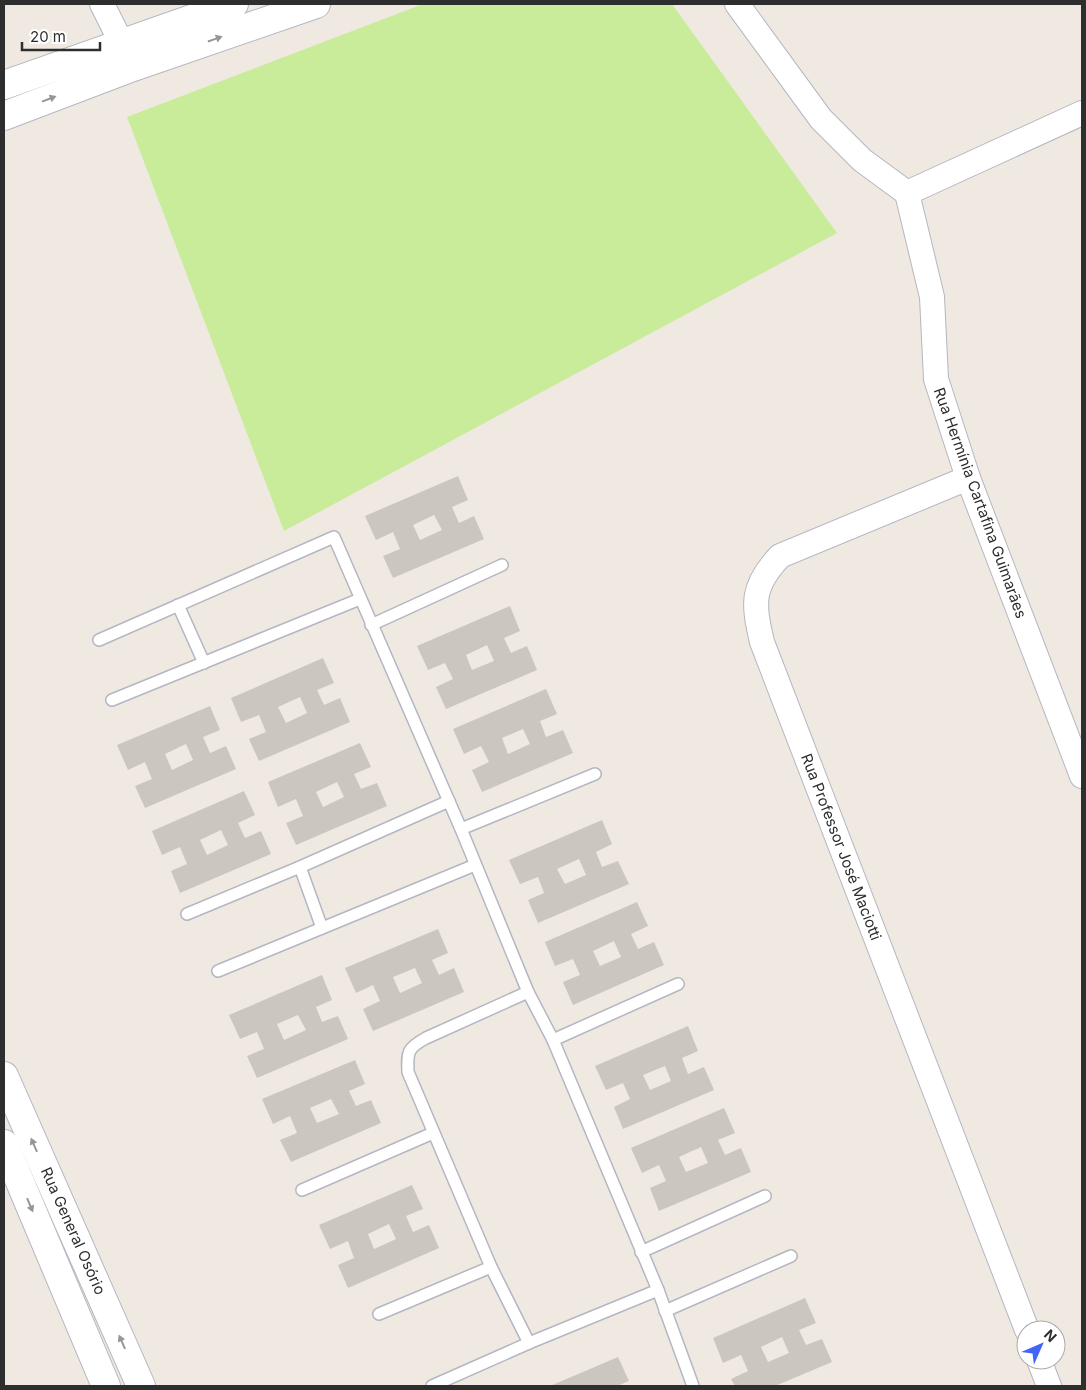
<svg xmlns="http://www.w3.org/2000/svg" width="1086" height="1390" font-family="Inter,sans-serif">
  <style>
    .pitch { fill: #c9ec9a }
    .building { fill: #cbc7bf; fill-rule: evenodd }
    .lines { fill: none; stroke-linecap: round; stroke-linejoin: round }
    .service-casing { stroke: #b4b7c1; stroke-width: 14 }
    .minor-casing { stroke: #b4b7c1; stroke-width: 26 }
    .tertiary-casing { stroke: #b4b7c1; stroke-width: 30 }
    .service { stroke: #fff; stroke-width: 11 }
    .minor { stroke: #fff; stroke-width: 24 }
    .tertiary { stroke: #fff; stroke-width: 28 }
    .oneway { fill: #969696 }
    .labels { text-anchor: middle; stroke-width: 4.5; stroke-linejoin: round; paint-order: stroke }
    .street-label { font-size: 15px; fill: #2e2e2e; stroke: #fff }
  </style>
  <rect width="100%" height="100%" fill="#efe9e1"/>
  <polygon class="pitch" points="423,4 672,4 837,233 284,531 127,117"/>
  <g class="building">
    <path d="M458,476L468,500L452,507L459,523L474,516L484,539L393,578L383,556L400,549L393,532L376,540L365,516ZM434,515L442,530L420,540L413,525Z"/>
    <path d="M510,606L520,631L504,638L511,653L527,646L537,670L446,709L436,687L453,679L445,663L428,670L417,646ZM487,645L494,661L472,670L466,655Z"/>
    <path d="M323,658L334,683L317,690L324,705L340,698L350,722L259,761L249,739L266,732L259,715L241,722L231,698ZM300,697L307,713L286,723L278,707Z"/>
    <path d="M546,689L557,714L540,721L546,737L563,730L573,753L482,792L472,770L489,762L481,746L464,754L453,729ZM523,729L530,744L508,754L502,738Z"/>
    <path d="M210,706L220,730L203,737L210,753L226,746L236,769L145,808L135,786L152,779L145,762L128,770L117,745ZM186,744L193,760L172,770L165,754Z"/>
    <path d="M360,743L371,767L354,774L361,789L377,783L387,806L296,845L286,823L303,816L296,799L278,807L268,782ZM337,782L344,797L323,807L316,792Z"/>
    <path d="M244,791L255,815L238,823L245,838L261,831L271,854L180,893L171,871L187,864L180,847L162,855L152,831ZM221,830L228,845L207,855L200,840Z"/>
    <path d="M602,820L612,844L596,852L602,867L618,861L629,884L538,923L528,900L544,893L538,877L520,884L509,860ZM579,859L586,875L565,884L557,869Z"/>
    <path d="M637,902L648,926L631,934L638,949L654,942L664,965L573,1005L563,982L580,975L573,959L555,966L545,942ZM614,941L621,957L600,966L593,951Z"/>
    <path d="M438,929L448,953L432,960L439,975L454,968L464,992L373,1031L363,1009L380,1001L373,985L356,993L345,968ZM415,968L422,983L400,993L393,977Z"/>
    <path d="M322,975L332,1000L316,1007L322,1022L338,1016L348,1039L257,1078L247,1056L264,1049L257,1032L240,1039L229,1015ZM298,1015L306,1030L284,1040L277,1024Z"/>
    <path d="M688,1026L698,1051L682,1058L688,1074L704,1067L714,1090L623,1129L614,1107L630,1099L623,1083L606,1090L595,1066ZM665,1066L671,1081L650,1090L643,1075Z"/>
    <path d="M355,1060L365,1084L349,1091L356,1106L371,1100L381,1123L291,1162L280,1140L297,1133L290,1116L273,1124L262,1099ZM331,1099L339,1114L317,1123L310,1108Z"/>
    <path d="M724,1108L735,1133L718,1140L725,1155L741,1148L751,1172L659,1211L650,1188L666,1181L659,1165L642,1173L631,1148ZM701,1147L708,1163L686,1172L679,1157Z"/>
    <path d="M412,1185L423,1209L406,1216L413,1232L429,1225L439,1248L348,1288L338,1265L354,1258L348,1241L330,1249L319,1225ZM389,1224L396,1239L374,1249L368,1234Z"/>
    <path d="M805,1298L816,1323L799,1330L806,1345L822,1339L832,1362L775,1386H735L731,1379L748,1371L741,1355L723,1363L713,1338ZM782,1337L789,1353L768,1362L761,1347Z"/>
    <polygon points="618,1357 629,1381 617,1386 550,1386"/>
  </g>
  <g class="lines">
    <g class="service-casing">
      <g id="service">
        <polyline points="178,605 204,663"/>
        <polyline points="371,625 502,565"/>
        <polyline points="99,640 334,537 461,829 528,992 553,1040 658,1290 693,1386"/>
        <polyline points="112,700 360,599"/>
        <polyline points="461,829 595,774"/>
        <polyline points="300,867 322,928"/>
        <polyline points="187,914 300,867 449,801"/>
        <polyline points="218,971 475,865"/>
        <path d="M528,992L426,1038C408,1048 407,1051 408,1072L491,1267L529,1343L658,1290"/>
        <polyline points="553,1040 678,984"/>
        <polyline points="302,1190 433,1133"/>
        <polyline points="641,1252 765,1196"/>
        <polyline points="665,1311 791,1256"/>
        <polyline points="379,1314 491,1267"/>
        <polyline points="432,1386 529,1343"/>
      </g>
    </g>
    <g class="minor-casing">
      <g id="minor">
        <polyline points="102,4 130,60"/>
        <polyline points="737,4 821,119 862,160 907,193"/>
        <polyline points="907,193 932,297 936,379 968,478 1082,776"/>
        <polyline points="907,193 1082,113"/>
        <path d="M968,478L780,556C751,587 753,603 762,642L1027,1330"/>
        <polyline points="1039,1360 1049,1386"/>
      </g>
    </g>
    <g class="tertiary-casing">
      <g id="tertiary">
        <polyline points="4,85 234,4"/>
        <polyline points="4,116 133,67 316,4"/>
        <polyline points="4,1076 141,1386"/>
        <polyline points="4,1144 106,1386"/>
      </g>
    </g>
    <use href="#service" class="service"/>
    <use href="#minor" class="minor"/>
    <use href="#tertiary" class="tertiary"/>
  </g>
  <defs><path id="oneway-solid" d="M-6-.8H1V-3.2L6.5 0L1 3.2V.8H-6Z" transform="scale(1.25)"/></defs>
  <g class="oneway">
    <use href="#oneway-solid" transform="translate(215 39) rotate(-19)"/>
    <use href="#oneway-solid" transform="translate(49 99) rotate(-21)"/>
    <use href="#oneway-solid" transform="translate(34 1145) rotate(-114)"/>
    <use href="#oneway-solid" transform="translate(30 1205) rotate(67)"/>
    <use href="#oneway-solid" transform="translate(122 1342) rotate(-114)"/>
  </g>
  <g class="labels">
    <g class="street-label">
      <text transform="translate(980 503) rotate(70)" y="5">Rua Hermínia Cartafina Guimarães</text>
      <text transform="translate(841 847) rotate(69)" y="5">Rua Professor José Maciotti</text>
      <text transform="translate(73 1231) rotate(66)" y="5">Rua General Osório</text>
    </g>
  </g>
  <rect width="1086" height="1390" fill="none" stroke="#2e2e2e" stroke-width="10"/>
  <g transform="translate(1041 1345) rotate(45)"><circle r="24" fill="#ffffff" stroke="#ababab"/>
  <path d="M0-4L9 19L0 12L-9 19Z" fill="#4264fb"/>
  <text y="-8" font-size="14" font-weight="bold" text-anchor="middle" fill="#2e2e2e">N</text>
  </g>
  <path d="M22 42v8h78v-8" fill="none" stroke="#2e2e2e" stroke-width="2.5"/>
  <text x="30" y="42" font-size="15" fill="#2e2e2e" stroke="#ffffff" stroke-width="4" paint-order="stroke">20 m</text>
</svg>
